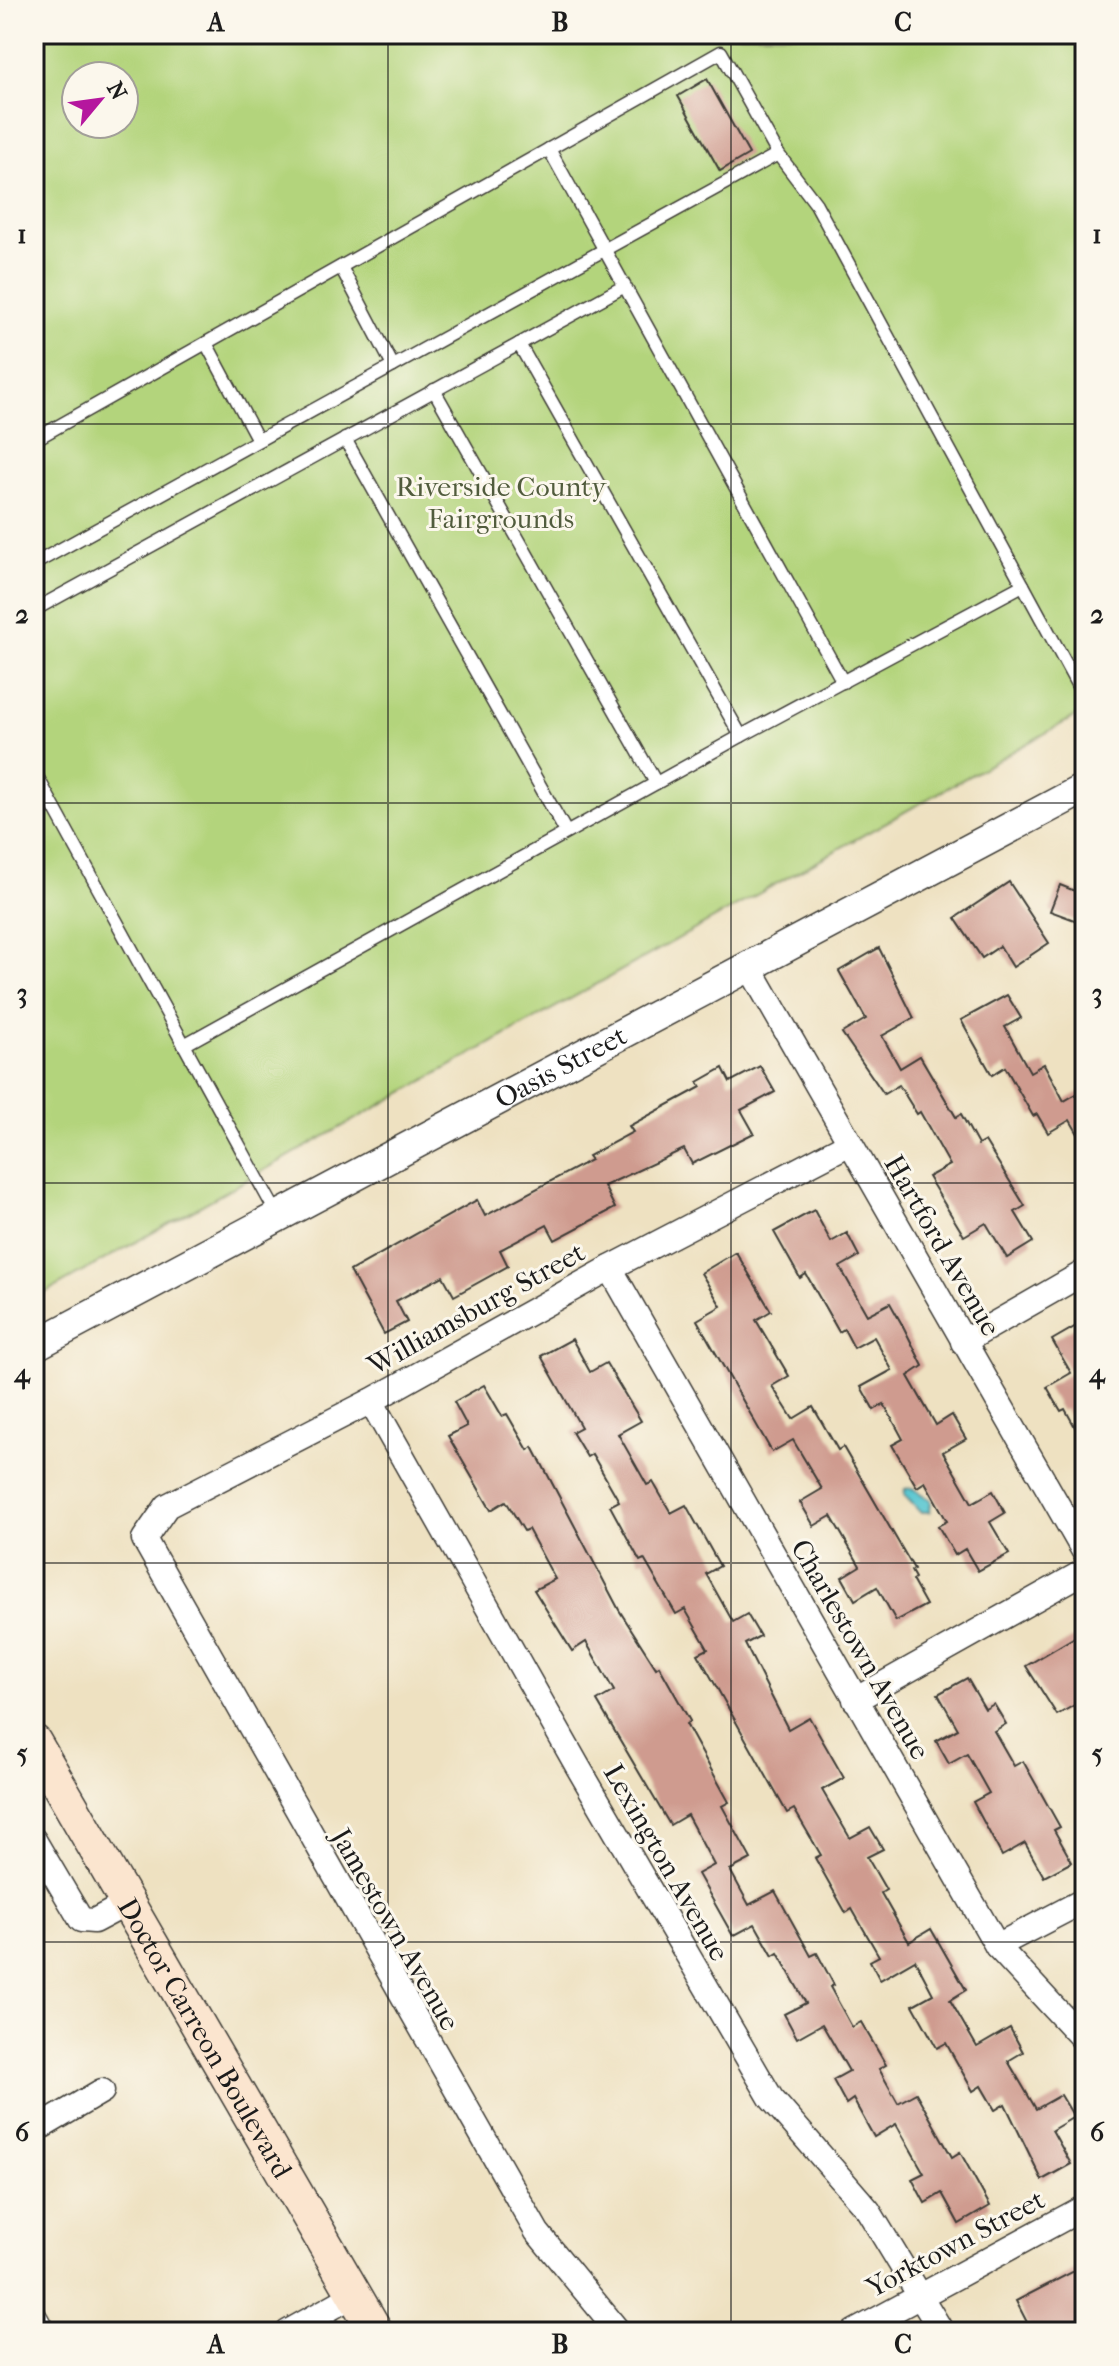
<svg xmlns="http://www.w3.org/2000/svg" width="1119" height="2366" font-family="'IM FELL French Canon',serif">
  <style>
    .green { fill: #b3d47b; stroke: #68784c; stroke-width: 2; fill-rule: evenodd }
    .water { fill: #59c6d0; stroke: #3a7176; stroke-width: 2 }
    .building { fill: #cf9b8f }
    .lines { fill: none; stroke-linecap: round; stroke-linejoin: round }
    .service-casing { stroke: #3c3a35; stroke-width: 15 }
    .minor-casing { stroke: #3c3a35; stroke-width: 27 }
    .tertiary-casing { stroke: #3c3a35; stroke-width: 33 }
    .secondary-casing { stroke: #3c3a35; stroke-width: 37 }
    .service { stroke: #fff; stroke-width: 12 }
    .minor { stroke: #fff; stroke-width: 24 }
    .tertiary { stroke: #fff; stroke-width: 30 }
    .secondary { stroke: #fbe5cf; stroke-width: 34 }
    .grid { fill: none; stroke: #1c1c1c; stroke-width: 2; stroke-opacity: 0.55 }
    .labels { text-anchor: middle; stroke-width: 6; stroke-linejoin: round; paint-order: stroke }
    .park-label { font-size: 28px; fill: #515c3d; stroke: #fbf7ec }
    .street-label { font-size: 28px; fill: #1c1c1c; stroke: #fbf7ec }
    .neatline { fill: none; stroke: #1c1c1c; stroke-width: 3 }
    .grid-label { font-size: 26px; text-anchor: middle; font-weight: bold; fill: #1c1c1c }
  </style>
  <rect width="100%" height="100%" fill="#fbf7ec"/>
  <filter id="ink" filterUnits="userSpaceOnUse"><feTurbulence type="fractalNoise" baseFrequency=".0125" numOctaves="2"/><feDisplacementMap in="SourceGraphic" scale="16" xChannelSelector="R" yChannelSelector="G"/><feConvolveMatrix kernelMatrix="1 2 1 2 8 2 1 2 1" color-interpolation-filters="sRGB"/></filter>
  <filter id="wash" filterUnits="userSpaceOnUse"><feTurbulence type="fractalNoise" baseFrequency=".006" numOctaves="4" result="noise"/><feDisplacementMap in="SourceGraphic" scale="32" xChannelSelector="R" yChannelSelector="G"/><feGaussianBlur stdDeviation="1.8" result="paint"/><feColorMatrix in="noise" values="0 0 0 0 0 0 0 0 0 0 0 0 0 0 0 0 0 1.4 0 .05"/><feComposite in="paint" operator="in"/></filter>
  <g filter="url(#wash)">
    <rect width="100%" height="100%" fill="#eee1c1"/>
    <path class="green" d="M34,34H1085V711L34,1299ZM76,76H124V124H76Z"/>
    <polygon class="water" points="912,1488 931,1500 930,1512 920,1512 904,1495 905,1489"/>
    <g id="blocks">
      <g class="building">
        <polygon points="707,79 749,154 720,171 678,96"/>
        <polygon points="1009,882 1049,943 1013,967 1000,946 982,958 955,918"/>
        <polygon points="1060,885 1085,895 1077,921 1050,911"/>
        <polygon points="879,948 914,1018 882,1036 900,1068 920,1056 956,1117 961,1114 978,1145 985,1141 1025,1206 1015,1212 1033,1242 1007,1258 986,1223 964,1236 928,1177 950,1165 920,1112 917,1114 899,1085 884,1094 842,1033 866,1019 839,971"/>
        <polygon points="1007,995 1021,1018 1005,1027 1030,1072 1044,1064 1064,1101 1085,1089 1085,1146 1070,1120 1048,1133 1037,1114 1033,1116 1005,1067 992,1075 961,1020"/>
        <polygon points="760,1066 775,1092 741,1110 754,1133 692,1164 684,1149 604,1186 615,1208 555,1240 547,1225 500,1250 508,1266 454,1296 443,1276 396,1301 407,1322 384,1334 350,1271 477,1200 485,1216 591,1160 588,1156 633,1132 629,1126 701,1087 698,1082 723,1068 730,1082"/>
        <polygon points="814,1210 831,1242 847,1233 859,1256 840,1267 867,1315 890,1303 904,1328 923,1366 908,1376 936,1425 952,1415 966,1439 943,1452 972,1503 993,1491 1005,1513 990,1522 1009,1554 978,1571 965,1549 955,1555 938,1526 947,1521 925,1482 917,1487 892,1445 903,1439 884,1404 874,1410 861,1387 892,1370 874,1337 854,1348 844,1329 839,1332 806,1274 800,1278 774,1232"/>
        <polygon points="736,1252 771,1311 756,1320 789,1376 772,1386 793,1419 813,1407 838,1450 843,1447 914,1569 911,1571 915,1578 912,1580 926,1605 896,1621 877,1587 855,1600 842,1577 860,1566 831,1516 814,1526 800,1502 822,1489 793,1440 772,1452 697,1320 721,1306 701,1273"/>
        <polygon points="1085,1321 1085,1445 1065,1409 1061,1411 1047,1387 1071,1373 1052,1340"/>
        <polygon points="572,1339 590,1372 606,1363 641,1421 618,1434 647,1485 653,1482 671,1513 686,1505 720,1566 706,1574 733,1622 747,1614 760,1636 745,1644 788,1729 809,1717 844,1778 822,1790 850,1838 870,1827 883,1849 867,1857 886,1890 881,1893 909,1942 931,1929 966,1990 950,2000 977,2047 1010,2028 1023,2052 1008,2061 1036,2109 1061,2095 1074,2117 1052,2130 1071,2164 1042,2180 1005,2104 995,2110 981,2086 973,2091 946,2043 937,2048 913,2005 933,1994 915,1960 880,1980 870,1961 879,1956 852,1909 846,1913 815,1858 821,1855 794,1809 787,1813 698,1654 708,1649 685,1609 676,1614 644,1559 640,1561 610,1506 619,1501 592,1454 587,1457 572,1432 581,1427 541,1356"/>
        <polygon points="484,1385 502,1416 507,1414 528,1450 533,1447 619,1610 656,1668 659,1666 690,1721 686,1724 729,1802 722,1806 751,1859 730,1870 749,1905 775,1891 811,1956 817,1953 834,1985 830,1987 852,2027 861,2022 886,2065 879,2069 898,2103 916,2093 952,2157 960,2152 990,2206 959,2224 942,2193 925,2203 912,2179 924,2173 896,2124 874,2137 853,2099 846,2104 833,2080 849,2071 822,2024 797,2038 784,2014 806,2003 778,1953 773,1956 755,1924 733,1936 698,1874 714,1865 687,1815 670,1825 597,1701 614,1691 586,1642 572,1651 534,1590 555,1579 528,1529 524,1531 506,1501 491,1510 448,1436 467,1426 454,1402"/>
        <polygon points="1085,1631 1085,1699 1057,1715 1026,1666"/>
        <polygon points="967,1678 985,1709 994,1704 1006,1724 994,1731 1014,1766 1023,1761 1060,1827 1054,1830 1072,1862 1044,1877 1025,1843 1002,1856 973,1802 989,1793 967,1754 949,1764 936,1741 958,1729 938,1694"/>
        <polygon points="1078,2269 1085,2282 1085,2327 1076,2332 1032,2332 1016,2301"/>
      </g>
    </g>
  </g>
  <g filter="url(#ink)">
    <use href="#blocks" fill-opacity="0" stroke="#3c3a35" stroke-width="2"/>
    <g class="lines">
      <g class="service-casing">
        <g id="service">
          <polyline points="549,149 843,682"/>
          <polyline points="341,267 393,366"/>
          <polyline points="206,343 258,440"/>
          <polyline points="519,344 741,736"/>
          <polyline points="434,390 656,783"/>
          <polyline points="345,439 566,832"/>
          <polyline points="34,440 721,52 778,154 816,204 1085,699"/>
          <polyline points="34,564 778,154"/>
          <polyline points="34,610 623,287"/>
          <polyline points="34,771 278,1216"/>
          <polyline points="184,1045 741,736 1023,585"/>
        </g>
      </g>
      <g class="minor-casing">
        <g id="minor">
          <polyline points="749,966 1085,1553"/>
          <polyline points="610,1268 997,1946 1085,2041"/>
          <polyline points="963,1342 1085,1272"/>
          <polyline points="371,1401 578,1767 771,2098 868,2210 942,2332"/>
          <polyline points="855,1700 1085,1571"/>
          <polyline points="34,1840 81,1920 94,1921 126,1904"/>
          <polyline points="997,1946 1085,1900"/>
          <polyline points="34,2131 102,2091"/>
          <polyline points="34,2316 43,2332"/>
          <polyline points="288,2332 352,2296"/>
          <polyline points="619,2332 537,2232 144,1539 167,1506 371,1401 610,1268 850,1143"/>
          <polyline points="854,2332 1085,2207"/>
        </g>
      </g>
      <g class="tertiary-casing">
        <g id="tertiary">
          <path id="s1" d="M34,1346L1085,788"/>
        </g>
      </g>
      <g class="secondary-casing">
        <g id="secondary">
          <path id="s2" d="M34,1742L376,2332"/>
        </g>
      </g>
      <use href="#service" class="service"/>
      <use href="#minor" class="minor"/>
      <use href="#tertiary" class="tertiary"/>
      <use href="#secondary" class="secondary"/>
    </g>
  </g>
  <path class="grid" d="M388,34V2332M731,34V2332M34,424H1085M34,803H1085M34,1183H1085M34,1563H1085M34,1942H1085"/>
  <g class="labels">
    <g class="park-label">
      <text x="501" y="496">Riverside County<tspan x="501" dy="32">Fairgrounds</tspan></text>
    </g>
    <g class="street-label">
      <text dy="10" stroke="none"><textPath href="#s1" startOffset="596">Oasis Street</textPath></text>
      <text transform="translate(943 1245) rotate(60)" y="10">Hartford Avenue</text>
      <text transform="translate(476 1308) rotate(-29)" y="10">Williamsburg Street</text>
      <text transform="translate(861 1649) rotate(60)" y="10">Charlestown Avenue</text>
      <text transform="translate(667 1862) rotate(60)" y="10">Lexington Avenue</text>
      <text transform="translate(396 1929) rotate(60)" y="10">Jamestown Avenue</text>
      <text dy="10" stroke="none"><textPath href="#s2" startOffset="342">Doctor Carreon Boulevard</textPath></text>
      <text transform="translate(955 2243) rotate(-28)" y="10">Yorktown Street</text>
    </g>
  </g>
  <rect width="1119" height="2366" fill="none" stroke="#fbf7ec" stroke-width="88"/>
  <g transform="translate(100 100) rotate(61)"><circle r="38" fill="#fbf7ec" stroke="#a29f99" stroke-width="2"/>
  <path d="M0-6L14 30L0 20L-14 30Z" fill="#b5179e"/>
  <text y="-12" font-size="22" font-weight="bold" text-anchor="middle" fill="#1c1c1c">N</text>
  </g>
  <rect x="44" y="44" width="1031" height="2278" class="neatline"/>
  <g class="grid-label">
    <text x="216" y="31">A</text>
    <text x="560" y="31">B</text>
    <text x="903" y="31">C</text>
    <text x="22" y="243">1</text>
    <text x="1097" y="243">1</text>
    <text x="22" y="623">2</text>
    <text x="1097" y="623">2</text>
    <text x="22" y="1002">3</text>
    <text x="1097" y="1002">3</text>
    <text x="22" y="1382">4</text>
    <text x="1097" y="1382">4</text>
    <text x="22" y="1762">5</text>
    <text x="1097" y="1762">5</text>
    <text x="22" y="2141">6</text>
    <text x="1097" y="2141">6</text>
    <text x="216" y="2353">A</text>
    <text x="560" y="2353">B</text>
    <text x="903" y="2353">C</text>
  </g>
</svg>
